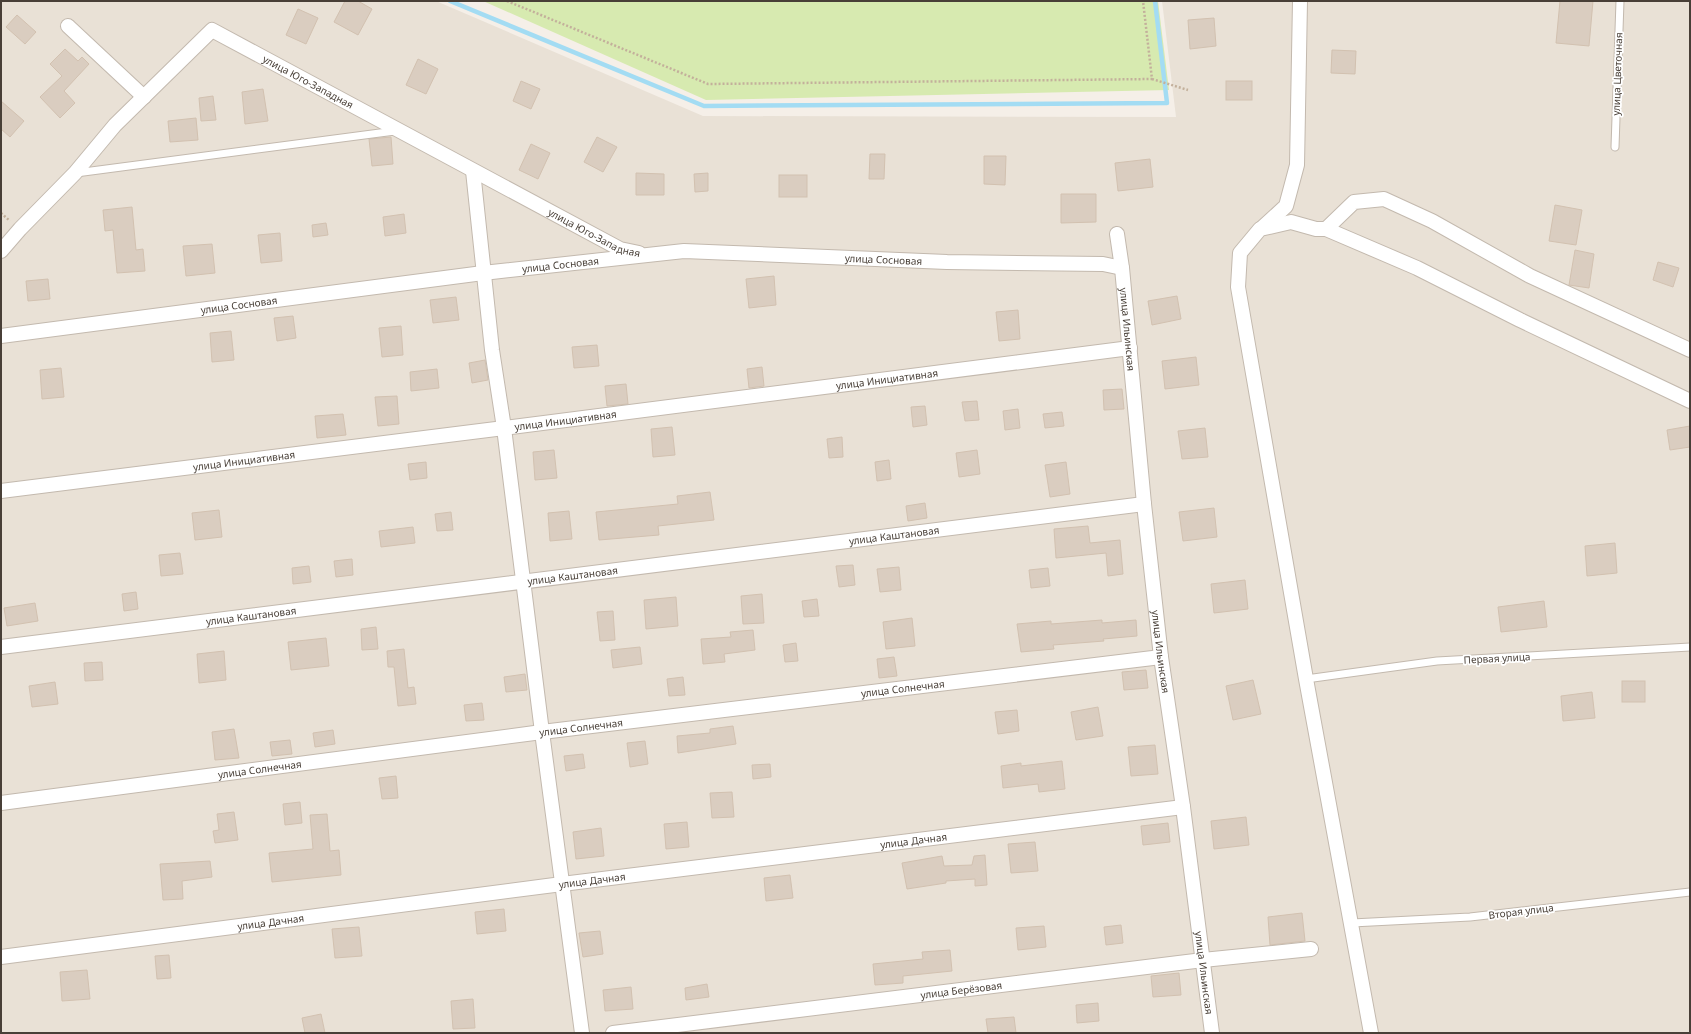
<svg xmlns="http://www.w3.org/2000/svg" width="1691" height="1034" font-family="'Noto Sans',sans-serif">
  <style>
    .residential { fill: #e9e1d6 }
    .green { fill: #d7eab0 }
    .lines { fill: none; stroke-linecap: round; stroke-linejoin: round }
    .stream { stroke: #a3dcf3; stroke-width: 4.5 }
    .building { fill: #dacdc0; stroke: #d2c1b0 }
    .service-casing { stroke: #c3b9ae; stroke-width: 9 }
    .minor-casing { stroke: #c3b9ae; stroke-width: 16 }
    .path { stroke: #c3b09b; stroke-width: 2.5; stroke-dasharray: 2 2; stroke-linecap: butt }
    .service { stroke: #fff; stroke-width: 7 }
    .minor { stroke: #fff; stroke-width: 14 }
    .labels { text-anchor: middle; stroke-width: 3.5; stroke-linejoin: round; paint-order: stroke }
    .street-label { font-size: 10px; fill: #483f37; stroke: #fff }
  </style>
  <rect width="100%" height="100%" fill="#f5efe8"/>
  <polygon class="residential" points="2,1 436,1 703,116 1176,117 1162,1 1690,1 1690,1033 1,1033"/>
  <polygon class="green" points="483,1 1158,1 1169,90 706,100"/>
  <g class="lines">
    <polyline class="stream" points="450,1 704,106 1167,103 1155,1"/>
  </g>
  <g class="building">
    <polygon points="345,1 358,1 372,9 358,35 334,22"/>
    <polygon points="1560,1 1593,1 1589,46 1556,43"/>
    <polygon points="298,9 318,18 306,44 286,35"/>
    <polygon points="17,15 36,32 25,44 6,27"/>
    <polygon points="1214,18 1216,46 1190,49 1188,20"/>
    <polygon points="65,49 78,61 82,57 89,64 64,91 75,103 60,118 40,97 62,76 50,64"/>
    <polygon points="1332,50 1356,51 1355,74 1331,73"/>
    <polygon points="418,59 438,69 426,94 406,85"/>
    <polygon points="521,81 540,89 531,109 513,101"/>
    <rect x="1226" y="81" width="26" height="19"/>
    <polygon points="263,89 268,121 245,124 242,92"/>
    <polygon points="213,96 216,120 201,121 199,98"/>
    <polygon points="1,101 24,121 10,137 1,129"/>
    <polygon points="196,118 198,140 170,142 168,121"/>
    <polygon points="391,137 393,164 372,166 369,139"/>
    <polygon points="597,137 617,147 603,172 584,162"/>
    <polygon points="531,144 550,153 538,179 519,170"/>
    <polygon points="870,154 885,154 884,179 869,179"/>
    <polygon points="984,156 1006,156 1005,185 984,184"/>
    <polygon points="1150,159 1153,187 1118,191 1115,163"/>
    <polygon points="636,173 664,174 664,195 636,195"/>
    <polygon points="708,173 708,191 695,192 694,174"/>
    <rect x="779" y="175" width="28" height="22"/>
    <polygon points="1061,194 1096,194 1096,222 1061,223"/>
    <polygon points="1555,205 1582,210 1576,245 1549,241"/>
    <polygon points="132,207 136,250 143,249 145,271 117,273 113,230 105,231 103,210"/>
    <polygon points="404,214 406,233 385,236 383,217"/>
    <polygon points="326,223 328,235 313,237 312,225"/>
    <polygon points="280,233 282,261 261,263 258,235"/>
    <polygon points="212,244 215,273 186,276 183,246"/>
    <polygon points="1575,250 1594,254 1589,288 1569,285"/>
    <polygon points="1658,262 1679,268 1673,287 1653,280"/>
    <polygon points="774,276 776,305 749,308 746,279"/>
    <polygon points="48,279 50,299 28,301 26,281"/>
    <polygon points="1177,296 1181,319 1152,325 1148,301"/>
    <polygon points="456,297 459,320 433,323 430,300"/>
    <polygon points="1018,310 1020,339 999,341 996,312"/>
    <polygon points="293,316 296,338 277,341 274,318"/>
    <polygon points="401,326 403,355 382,357 379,328"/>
    <polygon points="231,331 234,360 212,362 210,333"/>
    <polygon points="597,345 599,366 574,368 572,347"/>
    <polygon points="1196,357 1199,385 1165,389 1162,361"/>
    <polygon points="485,360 488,380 472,383 469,363"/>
    <polygon points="762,367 764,386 749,388 747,369"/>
    <polygon points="61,368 64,397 42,399 40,370"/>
    <polygon points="437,369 439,388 411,391 410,372"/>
    <polygon points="626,384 628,404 607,406 605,386"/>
    <polygon points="1122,389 1124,409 1104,410 1103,390"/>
    <polygon points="397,396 399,424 378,426 375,397"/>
    <polygon points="977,401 979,420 965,421 962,402"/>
    <polygon points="925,406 927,425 913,427 911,407"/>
    <polygon points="1018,409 1020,428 1005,430 1003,411"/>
    <polygon points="1062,412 1064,426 1045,428 1043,414"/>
    <polygon points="343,414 346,435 317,438 315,416"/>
    <polygon points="1690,426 1690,447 1670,450 1667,430"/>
    <polygon points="672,427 675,455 653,457 651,429"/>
    <polygon points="1205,428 1208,457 1182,459 1178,431"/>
    <polygon points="842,437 843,457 829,458 827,439"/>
    <polygon points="554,450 557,478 535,480 533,452"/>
    <polygon points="977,450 980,474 959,477 956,453"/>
    <polygon points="889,460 891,479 877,481 875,462"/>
    <polygon points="426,462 427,478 410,480 408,464"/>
    <polygon points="1066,462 1070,494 1050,497 1045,465"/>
    <polygon points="710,492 714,520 658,526 659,535 599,540 596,512 678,504 677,496"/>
    <polygon points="925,503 927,518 908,521 906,506"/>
    <polygon points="1214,508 1217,537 1183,541 1179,512"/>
    <polygon points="219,510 222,537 195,540 192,513"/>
    <polygon points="569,511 572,539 550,541 548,513"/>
    <polygon points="451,512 453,530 437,531 435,514"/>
    <polygon points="1088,526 1090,543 1120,540 1123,574 1108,576 1106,553 1056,558 1054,529"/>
    <polygon points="413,527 415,543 381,547 379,531"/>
    <polygon points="1615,543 1617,573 1587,576 1585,546"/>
    <polygon points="180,553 183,574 161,576 159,555"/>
    <polygon points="352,559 353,575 336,577 334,561"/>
    <polygon points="853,565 855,585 839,587 836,566"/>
    <polygon points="309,566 311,582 293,584 292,568"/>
    <polygon points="899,567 901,590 880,592 877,569"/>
    <polygon points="1048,568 1050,586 1031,588 1029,570"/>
    <polygon points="1245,580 1248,609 1214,613 1211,584"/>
    <polygon points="136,592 138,609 124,611 122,594"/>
    <polygon points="762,594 764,623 743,624 741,596"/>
    <polygon points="676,597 678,626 646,629 644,600"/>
    <polygon points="817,599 819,616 804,617 802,601"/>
    <polygon points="1544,601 1547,627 1501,632 1498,607"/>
    <polygon points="35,603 38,621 7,626 4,608"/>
    <polygon points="613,611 615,640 600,641 597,612"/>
    <polygon points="912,618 915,646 886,649 883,622"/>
    <polygon points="1102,620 1102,623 1136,620 1137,636 1103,639 1104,641 1053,645 1054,649 1021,652 1017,624 1051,621 1051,624"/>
    <polygon points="376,627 378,649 362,650 361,629"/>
    <polygon points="753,630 755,650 724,654 725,662 703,664 701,639 731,637 730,632"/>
    <polygon points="326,638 329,666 291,670 288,642"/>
    <polygon points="796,643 798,661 785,662 783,645"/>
    <polygon points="640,647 642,664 613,668 611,650"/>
    <polygon points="404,649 408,688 414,687 416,704 398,706 394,667 388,667 387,651"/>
    <polygon points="224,651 226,680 199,683 197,654"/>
    <polygon points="894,657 897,676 879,678 877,659"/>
    <polygon points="102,662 103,680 85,681 84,663"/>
    <polygon points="1146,670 1148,688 1124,690 1122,672"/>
    <polygon points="525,674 527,690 506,692 504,677"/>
    <polygon points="683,677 685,695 669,696 667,679"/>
    <polygon points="1253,680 1261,714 1233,720 1226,686"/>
    <rect x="1622" y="681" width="23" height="21"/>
    <polygon points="55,682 58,704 32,707 29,686"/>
    <polygon points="1592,692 1595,718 1563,721 1561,696"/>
    <polygon points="482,703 484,720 466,721 464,705"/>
    <polygon points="1098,707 1103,736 1076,740 1071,712"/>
    <polygon points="1017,710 1019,731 998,734 995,712"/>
    <polygon points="733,726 736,744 678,753 677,736 710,733 710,729"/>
    <polygon points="234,729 239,758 215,760 212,732"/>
    <polygon points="333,730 335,744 315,747 313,733"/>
    <polygon points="290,740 292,754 272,756 270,742"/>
    <polygon points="645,741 648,764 630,767 627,743"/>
    <polygon points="1155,745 1158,774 1131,776 1128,747"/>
    <polygon points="583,754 585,768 566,771 564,756"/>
    <polygon points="1062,761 1065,789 1039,792 1038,784 1003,788 1001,766 1021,763 1021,766"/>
    <polygon points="770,764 771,777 753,779 752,765"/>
    <polygon points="396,776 398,798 382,799 379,778"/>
    <polygon points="732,792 734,817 712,818 710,793"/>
    <polygon points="300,802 302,823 285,825 283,804"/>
    <polygon points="234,812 238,840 215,843 213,831 219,830 217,814"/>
    <polygon points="327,814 330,851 339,850 341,875 272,882 269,853 313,849 310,815"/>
    <polygon points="1246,817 1249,845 1214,849 1211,821"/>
    <polygon points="687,822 689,847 666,849 664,824"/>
    <polygon points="1168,823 1170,842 1143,845 1141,826"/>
    <polygon points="601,828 604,856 576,859 573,832"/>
    <polygon points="1035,842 1038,871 1011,873 1008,844"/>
    <polygon points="985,855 987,885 975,886 975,879 946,881 946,883 907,889 902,863 942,856 944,866 972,865 974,856"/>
    <polygon points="210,861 212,877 182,881 183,899 163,900 160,864"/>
    <polygon points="790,875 793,898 766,901 764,878"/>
    <polygon points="504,909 506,931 477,934 475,912"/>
    <polygon points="1302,913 1305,941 1270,945 1268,917"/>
    <polygon points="1121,925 1123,943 1106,945 1104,927"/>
    <polygon points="1044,926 1046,947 1018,950 1016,928"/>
    <polygon points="359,927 362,956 335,958 332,929"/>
    <polygon points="600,931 603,954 583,957 579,933"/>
    <polygon points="950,950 952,971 903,976 903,983 875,985 873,964 923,959 922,952"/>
    <polygon points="169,955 171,978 157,979 155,956"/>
    <polygon points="87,970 90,999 62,1001 60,972"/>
    <polygon points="1179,973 1181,995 1153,997 1151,976"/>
    <polygon points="707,984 709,997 686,1000 685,988"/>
    <polygon points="631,987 633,1009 605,1011 603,990"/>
    <polygon points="473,999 475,1028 453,1029 451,1001"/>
    <polygon points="1098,1003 1099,1021 1077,1023 1076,1005"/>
    <polygon points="321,1014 325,1033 305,1033 302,1018"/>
    <polygon points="1014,1017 1016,1033 988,1033 986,1019"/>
  </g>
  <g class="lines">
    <g class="service-casing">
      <g id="service">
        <polyline points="1615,147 1620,1"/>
        <polyline points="76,173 395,131"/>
        <polyline points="1306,679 1437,661 1690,647"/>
        <polyline points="1352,923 1470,917 1690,892"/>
      </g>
    </g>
    <g class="minor-casing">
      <g id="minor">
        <polyline points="68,26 144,97"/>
        <polyline points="473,171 492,350 504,428 542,732 582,1033"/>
        <polyline points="1262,228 1286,206 1297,165 1300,1"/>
        <polyline points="1326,229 1354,202 1384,199 1432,221 1530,276 1690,350"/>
        <path id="s1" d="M1117,234L1122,268L1144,504L1161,657L1183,807L1212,1033"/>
        <path id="s2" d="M1,251L20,229L75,173L115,125L212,30L620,249L639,253"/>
        <path id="s3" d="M1,336L483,273L684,251L947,262L1103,264L1122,268"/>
        <path id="s4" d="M1,491L504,428L1130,348"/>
        <path id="s5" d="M1,647L1144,504"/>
        <path id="s6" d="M1,803L542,732L1161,657"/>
        <path id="s7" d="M1,957L562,884L1183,807"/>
        <path id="s8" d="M613,1033L1203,960L1311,949"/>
        <polyline points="1371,1033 1306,679 1238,287 1240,253 1260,229 1291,222 1316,229 1326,229 1417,268 1520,320 1690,401"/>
      </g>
    </g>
    <g class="path">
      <polyline points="507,1 708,84 1152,79 1143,1"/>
      <polyline points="1152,79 1188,90"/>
      <polyline points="1,213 10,221"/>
    </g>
    <use href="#service" class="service"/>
    <use href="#minor" class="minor"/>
  </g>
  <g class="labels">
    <g class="street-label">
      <text transform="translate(1617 74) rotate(-88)" y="4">улица Цветочная</text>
      <text dy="4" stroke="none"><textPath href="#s2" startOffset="415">улица Юго-Западная</textPath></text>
      <text dy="4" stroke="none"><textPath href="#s2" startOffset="739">улица Юго-Западная</textPath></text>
      <text dy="4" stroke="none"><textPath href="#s3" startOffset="888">улица Сосновая</textPath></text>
      <text dy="4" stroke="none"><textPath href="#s3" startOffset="564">улица Сосновая</textPath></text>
      <text dy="4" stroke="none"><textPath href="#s3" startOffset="240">улица Сосновая</textPath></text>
      <text dy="4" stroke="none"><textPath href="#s1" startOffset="96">улица Ильинская</textPath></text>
      <text dy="4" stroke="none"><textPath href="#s4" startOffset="893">улица Инициативная</textPath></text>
      <text dy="4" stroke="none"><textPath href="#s4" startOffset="569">улица Инициативная</textPath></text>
      <text dy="4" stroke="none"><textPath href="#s4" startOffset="245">улица Инициативная</textPath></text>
      <text dy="4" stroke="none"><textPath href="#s5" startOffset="900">улица Каштановая</textPath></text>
      <text dy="4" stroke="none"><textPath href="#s5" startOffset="576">улица Каштановая</textPath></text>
      <text dy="4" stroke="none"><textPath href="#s5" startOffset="252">улица Каштановая</textPath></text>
      <text dy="4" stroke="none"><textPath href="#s1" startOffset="420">улица Ильинская</textPath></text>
      <text transform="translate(1497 658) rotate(-3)" y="4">Первая улица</text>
      <text dy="4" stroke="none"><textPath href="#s6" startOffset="909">улица Солнечная</textPath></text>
      <text dy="4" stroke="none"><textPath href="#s6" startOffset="585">улица Солнечная</textPath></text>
      <text dy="4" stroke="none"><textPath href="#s6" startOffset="261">улица Солнечная</textPath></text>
      <text dy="4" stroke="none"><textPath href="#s7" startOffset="920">улица Дачная</textPath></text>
      <text dy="4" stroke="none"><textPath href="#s7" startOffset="596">улица Дачная</textPath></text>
      <text transform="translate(1521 911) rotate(-7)" y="4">Вторая улица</text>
      <text dy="4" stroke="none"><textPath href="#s7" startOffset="272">улица Дачная</textPath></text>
      <text dy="4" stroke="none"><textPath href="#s1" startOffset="744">улица Ильинская</textPath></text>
      <text dy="4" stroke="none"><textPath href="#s8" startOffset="351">улица Берёзовая</textPath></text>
    </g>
  </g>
  <rect width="1691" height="1034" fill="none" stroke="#483f37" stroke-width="4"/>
</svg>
